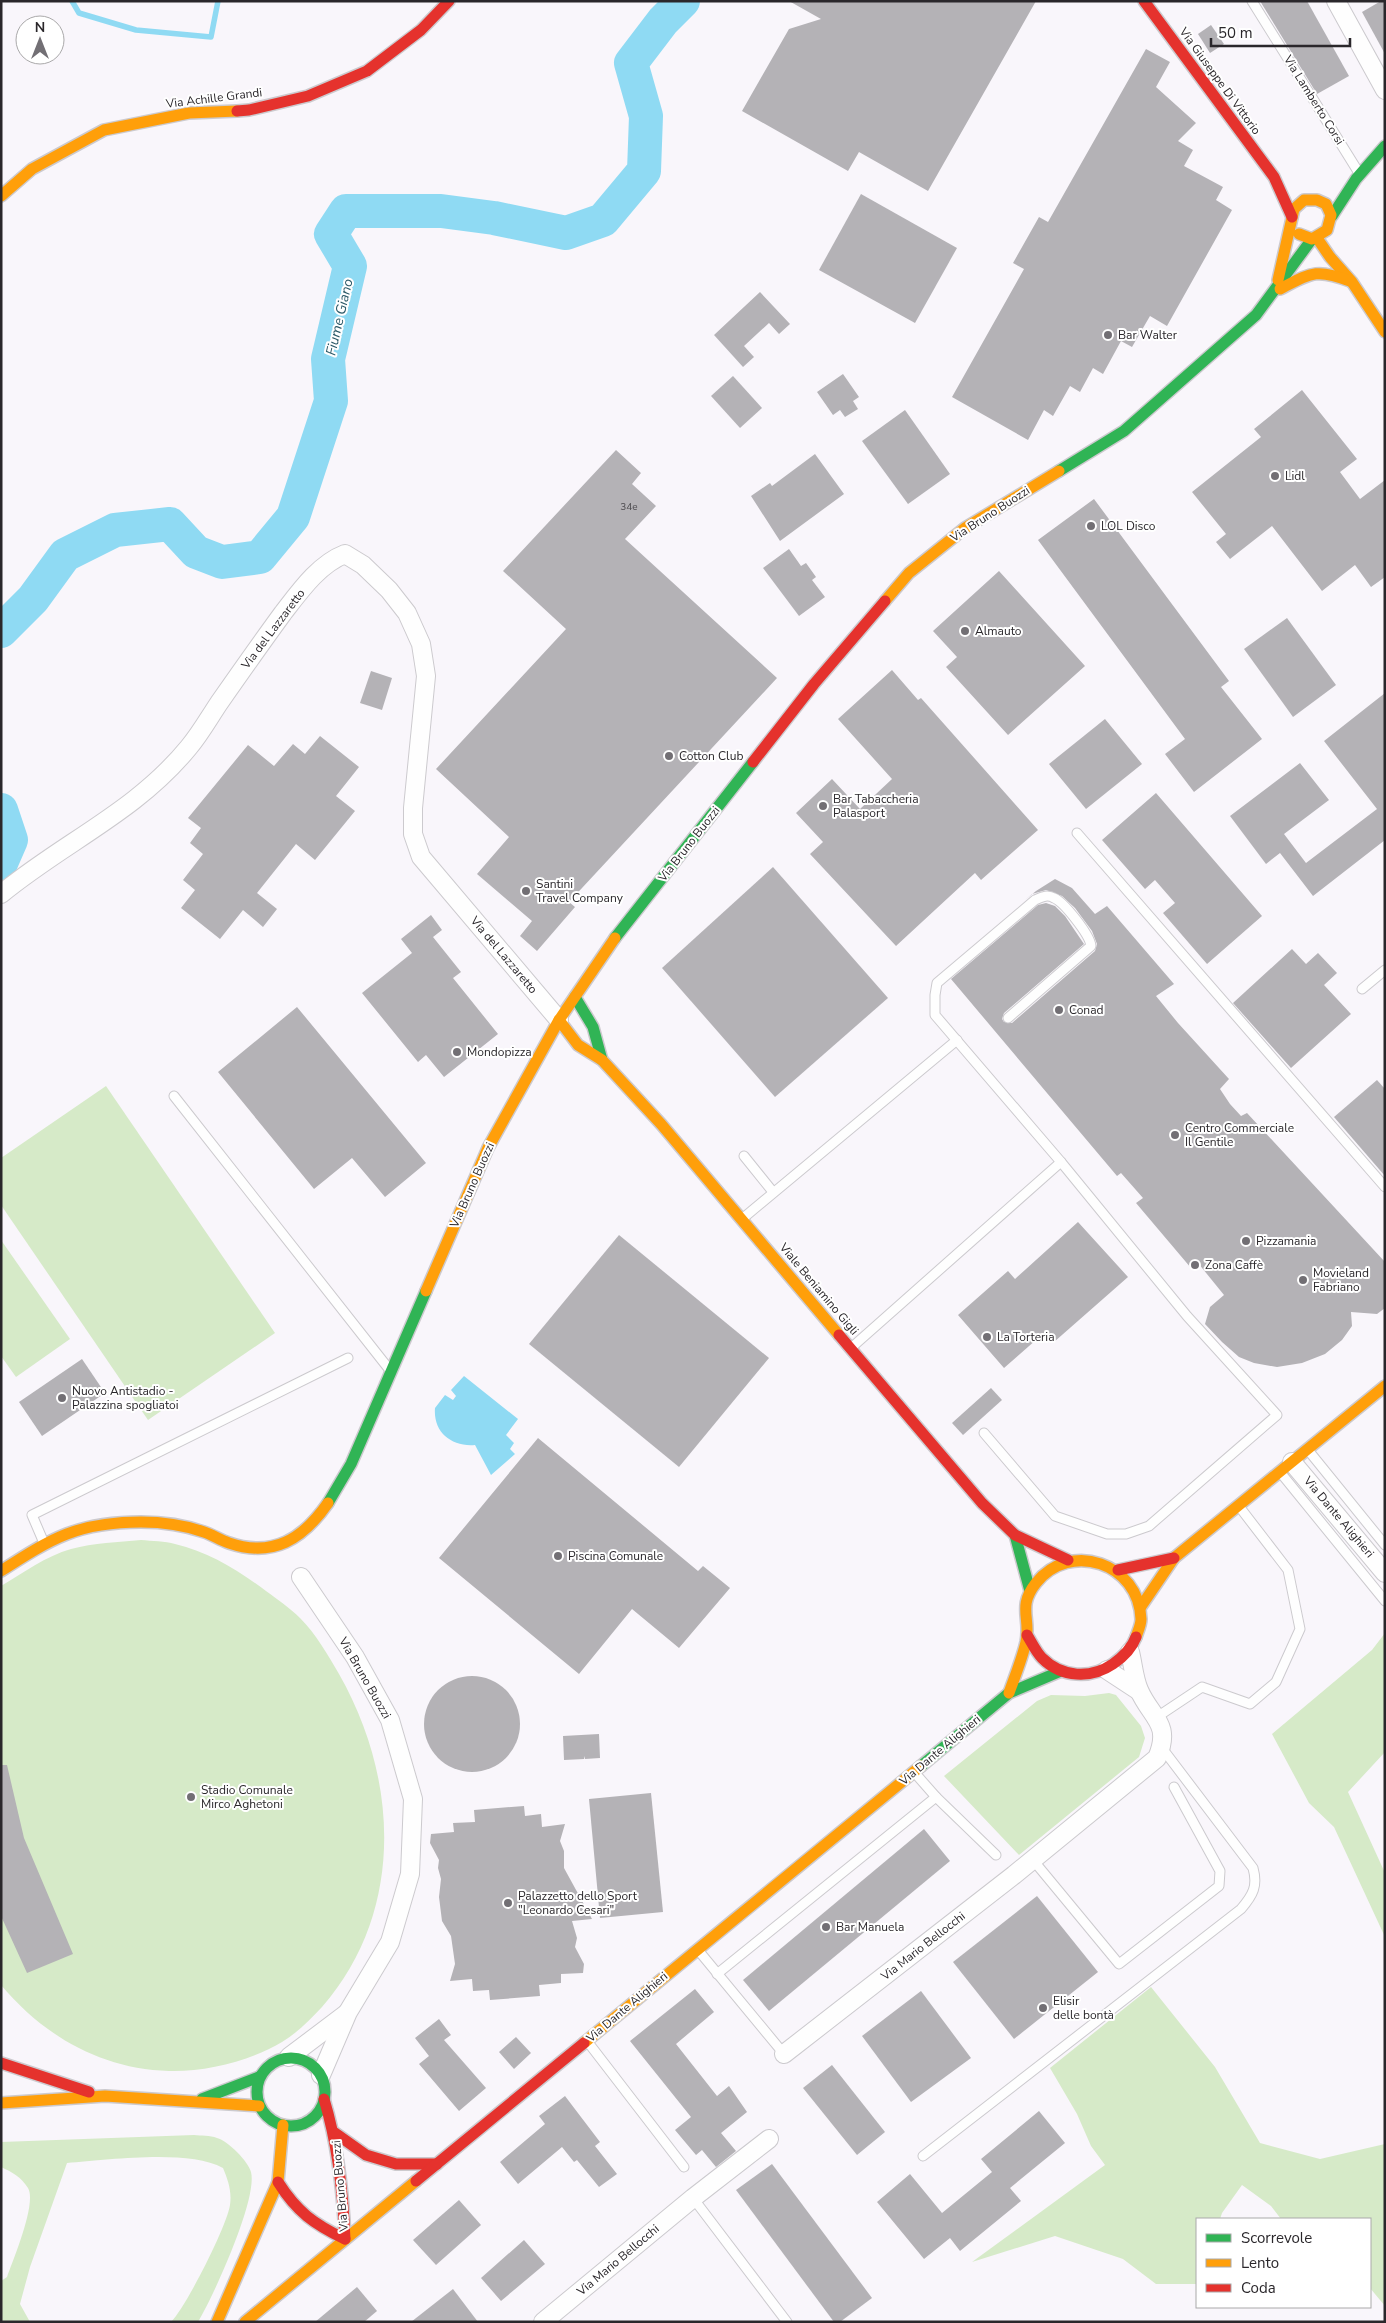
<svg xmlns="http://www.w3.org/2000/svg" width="1386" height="2323" font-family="'Nunito Sans',sans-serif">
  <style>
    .green { fill: #d6eac8 }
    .water { fill: #8fdaf3 }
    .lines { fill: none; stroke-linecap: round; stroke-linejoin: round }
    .stream { stroke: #8fdaf3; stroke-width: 5.5 }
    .river { stroke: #8fdaf3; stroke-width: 34 }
    .building { fill: #b4b2b6 }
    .lane-casing { stroke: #cccace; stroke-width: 11 }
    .street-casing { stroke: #cccace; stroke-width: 20 }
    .fast-casing { stroke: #cccace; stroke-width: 14 }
    .slow-casing { stroke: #cccace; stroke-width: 14 }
    .jam-casing { stroke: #cccace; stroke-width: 14 }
    .lane { stroke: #fefefe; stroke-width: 9 }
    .street { stroke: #fefefe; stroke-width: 18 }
    .fast { stroke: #30b455; stroke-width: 11 }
    .slow { stroke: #ff9f0a; stroke-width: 11 }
    .jam { stroke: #e5322d; stroke-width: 11 }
    .poi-dot { fill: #726f74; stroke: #fff; stroke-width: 2 }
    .labels { text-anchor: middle; stroke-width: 4; stroke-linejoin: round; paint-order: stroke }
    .number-label { font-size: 10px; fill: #4c4a4e }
    .street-label { font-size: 12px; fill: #2a272b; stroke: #fff }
    .poi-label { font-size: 12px; fill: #2a272b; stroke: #fff; text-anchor: start }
    .water-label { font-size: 14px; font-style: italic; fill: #2b5967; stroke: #fff }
  </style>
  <rect width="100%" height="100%" fill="#f9f6fb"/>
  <g class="green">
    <polygon points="106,1086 275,1333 148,1420 1,1205 1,1158"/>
    <polygon points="1,1240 70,1339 16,1377 1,1356"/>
    <path d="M141,1540C152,1541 165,1541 175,1544C209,1552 238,1570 266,1591C277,1599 290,1608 300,1618C316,1634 328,1655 339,1674C399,1779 405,1912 322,2007C310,2020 297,2033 282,2042C250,2061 206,2072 169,2071C101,2069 44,2036 1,1985V1586C23,1573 46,1556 71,1549C94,1543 118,1542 141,1540Z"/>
    <polygon points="1385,1633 1385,1752 1348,1792 1385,1873 1385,1937 1334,1827 1309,1803 1272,1734 1372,1650"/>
    <polygon points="1109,1693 1116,1695 1141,1726 1145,1738 1139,1757 1019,1855 944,1776 1037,1701 1051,1695 1085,1696"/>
    <polygon points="1151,1987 1215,2067 1260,2143 1320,2159 1385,2144 1385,2306 1370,2288 1370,2219 1281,2219 1271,2206 1242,2185 1222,2213 1220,2219 1197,2219 1197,2284 1156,2284 1123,2259 1055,2236 972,2262 1105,2165 1091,2146 1077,2114 1050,2068"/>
    <path d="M194,2135C201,2136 210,2135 217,2138C228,2141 248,2161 251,2172C258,2199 213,2297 198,2322H171C186,2307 227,2226 230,2205C232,2191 228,2180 223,2168C188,2149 109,2160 67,2163L30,2267L20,2304L30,2322H1V2281L7,2277C13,2260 37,2203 28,2188C21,2177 12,2172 1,2167V2142Z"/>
  </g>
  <path class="water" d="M464,1376L518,1419L506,1435L514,1443L510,1449L515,1454L491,1475L475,1445C451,1447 433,1432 435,1408L445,1395L453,1400L456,1396L451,1390Z"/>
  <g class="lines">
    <polyline class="stream" points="72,1 79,13 136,30 211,37 218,1"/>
    <g class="river">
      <polyline points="1,631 33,599 65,555 115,530 170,524 196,552 222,562 260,557 293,517 331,401 328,359 350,266 331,234 346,211 441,211 494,218 566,233 603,220 644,171 646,116 631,63 663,21 683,1"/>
      <polyline points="1,810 11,840 1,863"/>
    </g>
  </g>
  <g class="building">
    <polygon points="789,1 1036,1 928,191 859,152 848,171 742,111 789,29 821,19"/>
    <polygon points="1260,1 1307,1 1349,76 1317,94"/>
    <polygon points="1381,1 1385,1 1385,54 1362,12"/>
    <polygon points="1211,25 1224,44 1210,53 1198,34"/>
    <polygon points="1146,49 1170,62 1156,87 1196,123 1178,141 1193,150 1184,166 1223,187 1216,200 1232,210 1167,326 1150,316 1132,347 1121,341 1103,374 1093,368 1080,392 1070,386 1053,416 1044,410 1028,440 952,397 1024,269 1013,263 1039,217 1048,222"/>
    <polygon points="861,194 957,248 915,323 819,270"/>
    <polygon points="760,292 790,324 779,334 769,323 744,346 754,357 743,367 714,335"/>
    <polygon points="843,374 859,397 853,401 858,409 845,417 840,410 833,415 817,392"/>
    <polygon points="733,376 762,408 740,428 711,396"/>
    <polygon points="1302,390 1357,459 1340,472 1360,499 1385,480 1385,577 1371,587 1355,565 1322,591 1272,526 1230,559 1216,542 1226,534 1192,492 1261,437 1254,429"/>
    <polygon points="905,410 950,474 908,504 862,441"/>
    <polygon points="616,450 641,473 632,484 656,506 625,539 777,678 569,902 575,907 537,951 520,936 532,921 477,874 509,837 436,769 566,629 503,571"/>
    <polygon points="815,454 844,494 780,541 751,496 770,483 772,486"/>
    <polygon points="1094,499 1229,681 1221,687 1262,739 1194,792 1165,754 1185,739 1038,540"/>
    <polygon points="789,549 801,566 806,563 816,577 812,580 825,597 799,616 763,568"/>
    <polygon points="999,571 1085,666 1008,735 946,667 957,657 933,631"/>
    <polygon points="1287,618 1336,685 1293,717 1244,649"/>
    <polygon points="892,670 918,700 921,698 1038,830 981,880 975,873 896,946 810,854 823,842 796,813 832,779 860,809 892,779 838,719"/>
    <polygon points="371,671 392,678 382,710 360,703"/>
    <polygon points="1385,693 1385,840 1313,896 1280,853 1266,864 1230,816 1300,763 1329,800 1284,834 1306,863 1377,809 1324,741"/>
    <polygon points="1105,719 1142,764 1086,809 1049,764"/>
    <polygon points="320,736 359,767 336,796 355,811 315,860 296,844 257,893 277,909 263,927 243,910 220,939 181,908 195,890 183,880 203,854 190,843 201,828 188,818 248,745 274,766 293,744 305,754"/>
    <polygon points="1156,793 1262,916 1207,964 1163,913 1175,903 1155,880 1145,889 1102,840"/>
    <polygon points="773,867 888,998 775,1097 662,968"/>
    <polygon points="1055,879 1072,888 1095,914 1107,906 1174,984 1156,996 1178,1023 1229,1079 1220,1089 1230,1104 1241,1116 1247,1113 1385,1262 1385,1308 1377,1314 1351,1312 1352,1326 1342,1340 1325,1354 1302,1363 1277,1367 1254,1363 1239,1357 1222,1342 1205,1324 1210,1307 1224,1295 1198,1263 1191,1268 1136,1203 1143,1198 1121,1173 1117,1176 951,979 1038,905 1046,903 1055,906 1065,916 1084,944 1004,1013 1002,1019 1004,1022 1012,1023 1095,951 1097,944 1092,931 1075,908 1062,896 1046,890 1032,894 1025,900 1036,891"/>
    <polygon points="431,915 442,930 433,937 461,972 453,978 498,1034 444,1077 426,1055 418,1062 362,993 412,953 401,939"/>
    <polygon points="1292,949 1306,964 1318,953 1337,973 1324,985 1351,1014 1291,1068 1233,1003"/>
    <polygon points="297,1007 426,1163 385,1197 352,1158 314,1189 218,1072"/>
    <polygon points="1377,1080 1385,1089 1385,1176 1334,1117"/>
    <polygon points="1078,1222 1128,1277 1054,1342 1045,1332 1004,1368 958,1315 1008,1271 1015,1279"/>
    <polygon points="619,1235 769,1358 679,1467 529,1344"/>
    <polygon points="82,1359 105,1393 42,1436 19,1402"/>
    <polygon points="991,1388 1002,1400 963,1435 952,1423"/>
    <polygon points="538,1438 698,1571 703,1566 730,1588 679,1648 632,1609 579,1674 439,1558"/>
    <circle cx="472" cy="1724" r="48"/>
    <polygon points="599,1734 600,1758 585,1759 585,1756 584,1759 564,1760 563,1736"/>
    <polygon points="1,1765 7,1765 24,1838 73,1954 27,1973 1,1916"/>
    <polygon points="651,1793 663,1912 600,1918 589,1799"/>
    <polygon points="524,1806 525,1816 541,1814 542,1827 565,1824 560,1841 564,1851 564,1868 592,1919 572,1921 577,1938 575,1947 584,1964 583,1973 561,1974 561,1983 539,1985 540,1996 490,2000 489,1990 473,1991 472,1979 450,1981 455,1964 451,1936 442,1921 439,1897 441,1879 438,1868 439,1860 430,1843 431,1834 454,1832 453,1823 475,1822 474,1810"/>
    <polygon points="924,1829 950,1861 769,2011 743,1980"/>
    <polygon points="1037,1896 1098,1972 1014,2039 953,1962"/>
    <polygon points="695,1989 714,2012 676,2044 717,2096 729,2086 747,2112 721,2133 736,2151 716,2167 702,2150 696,2155 675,2130 691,2117 630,2041"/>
    <polygon points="921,1991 971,2058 911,2102 862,2036"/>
    <polygon points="439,2019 451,2035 444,2040 486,2088 459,2111 419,2064 429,2056 415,2038"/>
    <polygon points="516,2037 531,2053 514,2069 499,2052"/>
    <polygon points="832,2065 885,2132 857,2155 803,2088"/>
    <polygon points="565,2096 600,2142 595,2146 617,2174 599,2187 577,2160 574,2162 562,2147 518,2184 500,2162 545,2124 539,2116"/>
    <polygon points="1039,2111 1065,2143 1010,2188 1021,2201 960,2251 950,2238 924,2259 877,2202 910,2174 942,2213 992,2172 981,2159"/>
    <polygon points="772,2164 872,2298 840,2322 834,2322 736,2190"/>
    <polygon points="459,2200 481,2225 436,2265 413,2240"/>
    <polygon points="524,2240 545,2264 501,2301 481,2278"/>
    <polygon points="357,2287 377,2311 364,2322 315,2322"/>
    <polygon points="453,2289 478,2322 411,2322"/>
  </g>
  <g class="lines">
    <g class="lane-casing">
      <g id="lane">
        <polyline points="1252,1 1359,173"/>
        <polyline points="1077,833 1385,1187"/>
        <polyline points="1362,989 1385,970"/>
        <polyline points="174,1096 389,1369"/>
        <polyline points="744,1156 773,1192"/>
        <polyline points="742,1219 957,1040"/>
        <polyline points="851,1348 1061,1162"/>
        <path d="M984,1433L1055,1516L1107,1534H1126L1149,1526L1277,1415L1187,1316L1061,1162L935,1015V995L937,983L1035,900C1042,897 1047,894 1054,898C1064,902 1090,935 1091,946L1008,1018"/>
        <polyline points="1308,1450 1385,1545"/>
        <polyline points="1280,1472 1385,1601"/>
        <polyline points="44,1543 32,1515 348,1358"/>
        <polyline points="1157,1717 1202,1687 1250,1704 1276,1682 1300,1629 1288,1570 1238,1505"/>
        <polyline points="936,1797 996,1855"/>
        <polyline points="1033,1860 1119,1964 1219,1886 1220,1871 1174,1787"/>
        <polyline points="698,1950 784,2054"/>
        <polyline points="717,1974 936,1797 914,1772"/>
        <polyline points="587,2041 684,2167"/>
        <path d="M923,2156L1241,1909C1253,1895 1258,1886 1253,1868L1162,1748"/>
        <polyline points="693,2198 787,2322"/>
      </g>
    </g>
    <g class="street-casing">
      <g id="street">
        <polyline points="1336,1 1385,90"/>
        <path d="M1,894C64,842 136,812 189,747C200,734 209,718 219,703C240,673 261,643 283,613C300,591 319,564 345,554L363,565L389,590L407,613L421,644L426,676L413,808V834L421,857L559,1020"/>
        <polyline points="1292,1462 1385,1573"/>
        <polyline points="301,1577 355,1657 390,1720 413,1799 410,1874 390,1942 348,2012 321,2075"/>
        <polyline points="1107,1670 1139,1691"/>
        <path d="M784,2054L1014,1875L1157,1758C1172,1723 1151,1718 1139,1690C1134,1679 1133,1664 1130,1652"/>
        <polyline points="289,2057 346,2014"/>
        <polyline points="543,2322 693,2198 769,2139"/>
      </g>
    </g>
    <g class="fast-casing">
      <g id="fast">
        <polyline points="1332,216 1356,179 1385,146"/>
        <polyline points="1059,471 1124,431 1256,315 1312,239"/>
        <polyline points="615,938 753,762"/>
        <polyline points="575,997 593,1027 602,1060"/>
        <polyline points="328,1503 351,1464 426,1291"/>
        <polyline points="1015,1535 1030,1591"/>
        <polyline points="921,1766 1009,1693 1061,1671"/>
        <circle cx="291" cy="2092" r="34"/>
        <polyline points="202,2099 259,2077"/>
      </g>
    </g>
    <g class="slow-casing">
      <g id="slow">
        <polyline points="1,196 32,169 104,130 189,113 237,111"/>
        <polyline points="1317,238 1330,257 1352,282 1385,332"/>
        <polyline points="1278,280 1294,209 1304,200 1317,200 1326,204 1331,215 1327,230 1312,239 1299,234"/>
        <path d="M1280,289C1311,273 1316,268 1350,281"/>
        <polyline points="885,601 909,573 965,528 1059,471"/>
        <polyline points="559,1020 578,1045 602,1060 661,1124 839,1335"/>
        <polyline points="426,1291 488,1148 559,1020 615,938"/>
        <path d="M1,1571C52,1538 78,1522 141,1522C162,1522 184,1525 204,1532C213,1535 220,1540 229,1543C273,1558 303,1539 328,1503"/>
        <polyline points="1140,1608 1174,1558 1385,1386"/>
        <path d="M1009,1693C1015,1676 1022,1659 1026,1642C1031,1618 1017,1607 1036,1583C1070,1540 1139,1563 1141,1619C1141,1625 1138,1631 1136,1637"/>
        <polyline points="584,2043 921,1766"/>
        <polyline points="1,2103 105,2096 259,2106"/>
        <polyline points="217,2322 278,2182 283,2125"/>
        <polyline points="245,2322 416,2181"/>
      </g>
    </g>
    <g class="jam-casing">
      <g id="jam">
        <polyline points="1144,1 1274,177 1292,217"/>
        <polyline points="237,111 249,110 308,96 367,71 421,30 449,1"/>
        <polyline points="753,762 814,684 885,601"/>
        <polyline points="839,1335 982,1503 1015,1535 1068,1560"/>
        <polyline points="1118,1570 1174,1558"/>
        <path d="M1027,1635C1032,1643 1036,1652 1042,1658C1062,1678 1091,1679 1113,1664C1123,1657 1132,1648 1136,1637"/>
        <polyline points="1,2063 89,2092"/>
        <path d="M324,2099C338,2145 343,2191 345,2239"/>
        <polyline points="335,2133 366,2155 396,2164 437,2164"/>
        <polyline points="416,2181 584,2043"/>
        <path d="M278,2182C297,2212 314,2224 345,2239"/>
      </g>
    </g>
    <use href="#lane" class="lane"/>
    <use href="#street" class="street"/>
    <use href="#fast" class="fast"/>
    <use href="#slow" class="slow"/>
    <use href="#jam" class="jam"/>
  </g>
  <g class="poi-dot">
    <circle cx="1108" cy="335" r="5"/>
    <circle cx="1275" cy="476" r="5"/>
    <circle cx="1091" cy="526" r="5"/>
    <circle cx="965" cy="631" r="5"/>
    <circle cx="669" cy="756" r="5"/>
    <circle cx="823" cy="806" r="5"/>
    <circle cx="526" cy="891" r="5"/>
    <circle cx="1059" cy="1010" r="5"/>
    <circle cx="457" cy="1052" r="5"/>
    <circle cx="1175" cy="1135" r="5"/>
    <circle cx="1246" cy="1241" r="5"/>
    <circle cx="1195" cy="1265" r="5"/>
    <circle cx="1303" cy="1280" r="5"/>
    <circle cx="987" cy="1337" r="5"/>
    <circle cx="62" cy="1398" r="5"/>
    <circle cx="558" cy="1556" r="5"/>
    <circle cx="191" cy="1797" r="5"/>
    <circle cx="508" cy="1903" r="5"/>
    <circle cx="826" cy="1927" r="5"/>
    <circle cx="1043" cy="2008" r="5"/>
  </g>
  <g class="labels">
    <g class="number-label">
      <text x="629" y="510">34e</text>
    </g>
    <g class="street-label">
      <text transform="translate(1220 81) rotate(54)" y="4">Via Giuseppe Di Vittorio</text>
      <text transform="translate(214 98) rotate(-7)" y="4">Via Achille Grandi</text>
      <text transform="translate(1314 100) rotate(58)" y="4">Via Lamberto Corsi</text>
      <text transform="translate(990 514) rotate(-33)" y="4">Via Bruno Buozzi</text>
      <text transform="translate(273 629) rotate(-53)" y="4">Via del Lazzaretto</text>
      <text transform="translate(689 844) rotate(-52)" y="4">Via Bruno Buozzi</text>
      <text transform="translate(504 955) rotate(50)" y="4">Via del Lazzaretto</text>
      <text transform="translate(472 1185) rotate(-66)" y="4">Via Bruno Buozzi</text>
      <text transform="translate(819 1289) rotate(50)" y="4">Viale Beniamino Gigli</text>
      <text transform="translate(1339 1517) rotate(50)" y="4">Via Dante Alighieri</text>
      <text transform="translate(365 1678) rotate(60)" y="4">Via Bruno Buozzi</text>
      <text transform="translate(940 1750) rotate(-40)" y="4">Via Dante Alighieri</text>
      <text transform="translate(923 1946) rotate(-38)" y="4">Via Mario Bellocchi</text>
      <text transform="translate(627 2007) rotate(-40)" y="4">Via Dante Alighieri</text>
      <text transform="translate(340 2186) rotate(-95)" y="4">Via Bruno Buozzi</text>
      <text transform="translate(618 2260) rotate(-40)" y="4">Via Mario Bellocchi</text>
    </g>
    <g class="poi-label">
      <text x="1118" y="339">Bar Walter</text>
      <text x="1285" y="480">Lidl</text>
      <text x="1101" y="530">LOL Disco</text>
      <text x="975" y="635">Almauto</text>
      <text x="679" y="760">Cotton Club</text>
      <text x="833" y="803">Bar Tabaccheria<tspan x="833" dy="14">Palasport</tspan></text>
      <text x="536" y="888">Santini<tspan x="536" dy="14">Travel Company</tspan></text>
      <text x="1069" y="1014">Conad</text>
      <text x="467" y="1056">Mondopizza</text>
      <text x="1185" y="1132">Centro Commerciale<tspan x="1185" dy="14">Il Gentile</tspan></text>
      <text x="1256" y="1245">Pizzamania</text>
      <text x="1205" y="1269">Zona Caffè</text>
      <text x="1313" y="1277">Movieland<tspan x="1313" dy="14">Fabriano</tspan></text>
      <text x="997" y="1341">La Torteria</text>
      <text x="72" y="1395">Nuovo Antistadio -<tspan x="72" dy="14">Palazzina spogliatoi</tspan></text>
      <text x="568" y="1560">Piscina Comunale</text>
      <text x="201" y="1794">Stadio Comunale<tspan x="201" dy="14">Mirco Aghetoni</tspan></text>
      <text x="518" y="1900">Palazzetto dello Sport<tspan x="518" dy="14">"Leonardo Cesari"</tspan></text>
      <text x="836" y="1931">Bar Manuela</text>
      <text x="1053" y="2005">Elisir<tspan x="1053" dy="14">delle bontà</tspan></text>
    </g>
    <g class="water-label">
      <text transform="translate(339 317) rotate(-77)" y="5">Fiume Giano</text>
    </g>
  </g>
  <rect width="1386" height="2323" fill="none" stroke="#2a272b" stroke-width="5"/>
  <rect x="1196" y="2218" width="175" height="90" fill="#ffffff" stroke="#aaa9aa"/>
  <rect x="1206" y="2234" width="25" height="8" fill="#30b455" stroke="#aaa9aa"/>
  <text x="1241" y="2243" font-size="15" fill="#2a272b">Scorrevole</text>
  <rect x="1206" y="2259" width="25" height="8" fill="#ff9f0a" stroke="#aaa9aa"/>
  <text x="1241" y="2268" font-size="15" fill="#2a272b">Lento</text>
  <rect x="1206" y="2284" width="25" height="8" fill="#e5322d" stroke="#aaa9aa"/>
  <text x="1241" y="2293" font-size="15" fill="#2a272b">Coda</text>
  <g transform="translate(40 40)"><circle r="24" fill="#ffffff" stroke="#aaa9aa"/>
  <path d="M0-4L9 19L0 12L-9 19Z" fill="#726f74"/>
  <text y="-8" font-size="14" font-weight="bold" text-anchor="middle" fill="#2a272b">N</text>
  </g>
  <path d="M1211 38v8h139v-8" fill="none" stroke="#2a272b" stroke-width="2.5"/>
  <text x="1218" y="38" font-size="15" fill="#2a272b" stroke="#ffffff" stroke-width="4" paint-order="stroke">50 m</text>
</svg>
